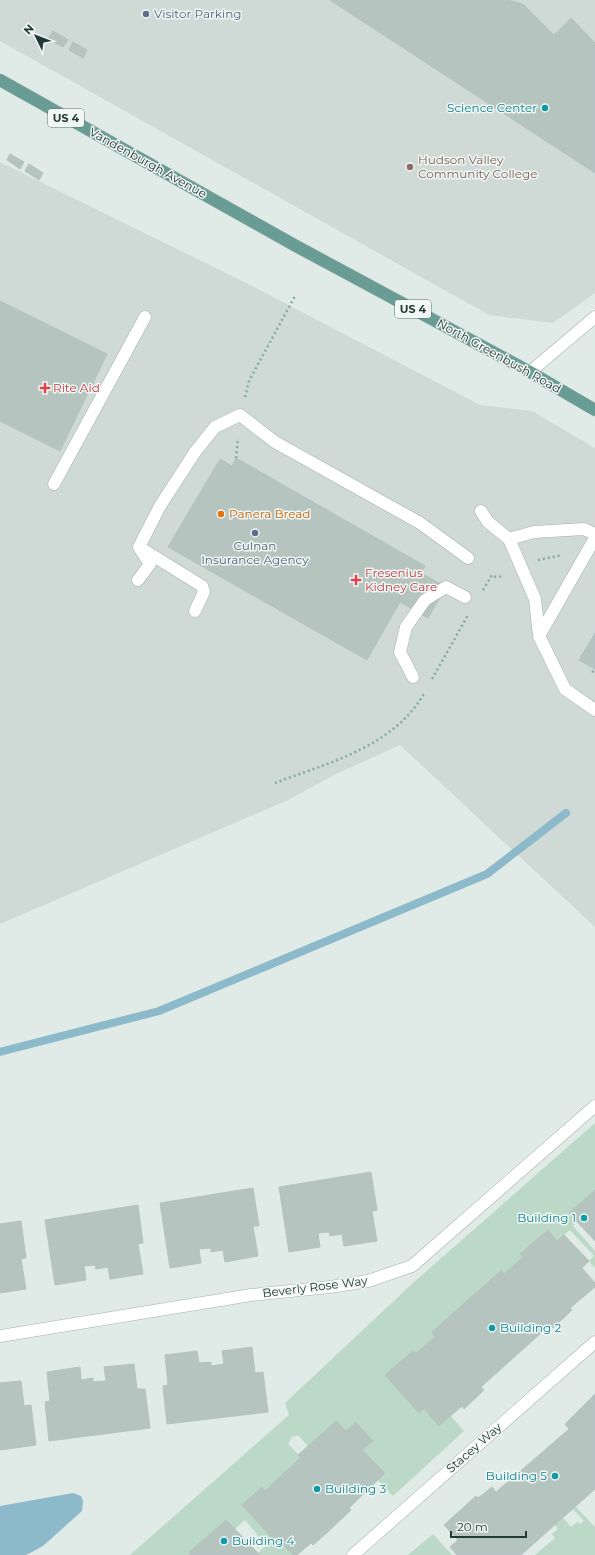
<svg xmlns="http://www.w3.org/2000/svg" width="595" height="1555" font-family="Montserrat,sans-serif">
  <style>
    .built { fill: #cfd9d6 }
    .green { fill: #bbd9c6 }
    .water { fill: #8cbacb }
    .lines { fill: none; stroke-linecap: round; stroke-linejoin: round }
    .stream { stroke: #8cbacb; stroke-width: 8 }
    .building { fill: #b6c4c0; stroke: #b3c3be }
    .lane-casing { stroke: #a3b1ae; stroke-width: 13 }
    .street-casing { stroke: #a3b1ae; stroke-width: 13 }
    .primary-casing { stroke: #bdc4c2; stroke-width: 13 }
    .path { stroke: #83aba3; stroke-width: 2.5; stroke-dasharray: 2 3; stroke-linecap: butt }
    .lane { stroke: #fff; stroke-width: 12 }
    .street { stroke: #fff; stroke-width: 12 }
    .primary { stroke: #689c94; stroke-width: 12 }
    .service-dot { fill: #5c6f8a; stroke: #f0f7f4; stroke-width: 1.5 }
    .culture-dot { fill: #0f9aa8; stroke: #f0f7f4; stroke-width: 1.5 }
    .education-dot { fill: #8d6e63; stroke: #f0f7f4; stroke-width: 1.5 }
    .health-dot { fill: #e0444e; stroke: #f0f7f4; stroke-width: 1.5 }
    .food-dot { fill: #e8710a; stroke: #f0f7f4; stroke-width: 1.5 }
    .labels { text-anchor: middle; stroke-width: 3; stroke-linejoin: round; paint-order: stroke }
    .shield { fill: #f0f7f4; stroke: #60726e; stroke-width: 1 }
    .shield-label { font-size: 11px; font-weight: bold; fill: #223935 }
    .service-label { font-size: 12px; fill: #4e5e75; stroke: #f0f7f4; text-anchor: start }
    .culture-label { font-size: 12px; fill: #0d838f; stroke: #f0f7f4; text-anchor: end }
    .education-label { font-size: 12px; fill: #785e54; stroke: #f0f7f4; text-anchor: start }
    .street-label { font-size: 12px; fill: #223935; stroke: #f0f7f4 }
    .health-label { font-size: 12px; fill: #be3a42; stroke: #f0f7f4; text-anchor: start }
    .food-label { font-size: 12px; fill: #c56008; stroke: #f0f7f4; text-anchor: start }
  </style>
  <rect width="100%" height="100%" fill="#e0eae7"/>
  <g class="built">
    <polygon points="0,0 595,0 595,293 553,323 489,315 0,41"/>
    <polygon points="0,162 250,285 480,405 532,411 595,448 595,927 400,745 334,775 288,800 0,924"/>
  </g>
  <g class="green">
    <polygon points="595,1123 595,1190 570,1213 577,1222 573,1226 595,1251 595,1268 589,1261 594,1256 570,1230 557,1241 547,1230 521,1254 523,1257 504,1274 500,1270 432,1332 435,1337 416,1353 413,1351 386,1375 419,1413 424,1409 439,1426 451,1416 464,1431 393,1496 378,1480 385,1473 362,1450 373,1441 357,1422 346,1431 336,1421 308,1446 298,1435 294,1437 293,1436 288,1444 301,1457 265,1491 262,1487 243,1505 273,1539 276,1537 293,1555 260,1555 258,1553 266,1545 245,1520 234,1530 226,1520 189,1552 191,1555 130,1555 289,1415 285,1403 413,1283"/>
    <polygon points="576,1507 595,1527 595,1555 535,1555 555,1538 552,1534 558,1529 555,1525 563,1518 571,1527 577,1522 580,1524 584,1521 573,1509"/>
    <polygon points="433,1534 452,1555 408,1555"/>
  </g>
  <polygon class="water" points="73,1493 81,1496 83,1501 82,1511 43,1546 32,1552 26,1555 0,1555 0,1506"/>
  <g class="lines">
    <polyline class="stream" points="0,1052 159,1011 487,874 566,813"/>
  </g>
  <g class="building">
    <polygon points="330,0 507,0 523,4 554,35 571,18 595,43 595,173"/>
    <polygon points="53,31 68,40 63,47 48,39"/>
    <polygon points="73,42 87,50 83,58 69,50"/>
    <polygon points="10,154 24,162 20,169 7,160"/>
    <polygon points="29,164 43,173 39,180 25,171"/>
    <polygon points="0,301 107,354 60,451 0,421"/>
    <polygon points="236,458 425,566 421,573 446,587 428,618 400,602 367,660 168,547 220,459 232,466"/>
    <polygon points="595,633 595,669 579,660"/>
    <polygon points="371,1172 377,1210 372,1211 377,1241 344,1246 342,1234 330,1236 329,1232 318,1233 320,1247 289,1252 279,1187"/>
    <polygon points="253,1188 259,1226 253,1226 258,1256 225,1262 223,1250 211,1252 211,1248 199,1249 201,1263 170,1268 160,1203"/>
    <polygon points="595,1190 595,1241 569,1213"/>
    <polygon points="138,1205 143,1243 138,1244 143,1274 110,1279 108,1267 96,1269 95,1265 84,1266 86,1280 55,1285 45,1220"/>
    <polygon points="21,1221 26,1258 21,1259 26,1289 0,1293 0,1224"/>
    <polygon points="548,1230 557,1241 564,1235 589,1261 582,1268 595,1283 595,1287 570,1308 572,1310 553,1328 550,1325 481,1387 484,1390 464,1409 462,1406 439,1426 424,1409 419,1413 385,1375 413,1351 416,1353 435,1337 432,1332 501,1270 504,1274 523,1257 520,1254"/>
    <polygon points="252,1347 255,1373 263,1372 268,1412 167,1424 163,1386 168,1385 165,1355 197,1351 199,1363 211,1362 211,1366 224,1364 222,1351"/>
    <polygon points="134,1364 137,1389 145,1389 150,1428 49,1441 45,1402 50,1401 47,1372 80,1367 81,1380 93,1378 93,1382 106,1381 104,1367"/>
    <polygon points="21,1381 24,1406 31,1405 36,1445 0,1450 0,1383"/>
    <polygon points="595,1394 595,1489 521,1555 457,1555 450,1547 458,1540 444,1525 476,1496 478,1498 492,1487 496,1492 531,1462 569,1429 565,1424"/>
    <polygon points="336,1421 346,1431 356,1422 373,1441 362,1450 385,1473 349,1508 351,1510 329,1531 313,1545 311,1543 297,1555 293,1555 276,1537 273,1539 242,1505 262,1487 265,1491 301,1457 298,1455"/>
    <polygon points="226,1520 260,1555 191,1555 189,1552"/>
  </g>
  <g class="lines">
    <g class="lane-casing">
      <g id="lane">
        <polyline points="54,484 145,317"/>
        <polyline points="481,511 488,522 509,539 534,532 584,529 595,534"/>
        <polyline points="509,539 535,599 539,636 565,689 595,710"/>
        <polyline points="138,580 150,564 140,549"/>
        <polyline points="195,611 204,592 202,586 139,547 160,506 195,452 215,427 240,415 275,442 420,523 468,558"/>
        <polyline points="539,636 595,538"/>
        <polyline points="413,677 400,652 406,627 425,600 446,587 465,597"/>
      </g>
    </g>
    <g class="street-casing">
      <g id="street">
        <polyline points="530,372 595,317"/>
        <polyline points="0,1336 251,1295 330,1287 368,1281 412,1266 595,1106"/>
        <polyline points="353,1555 595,1342"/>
      </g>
    </g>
    <g class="primary-casing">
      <polyline id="primary" points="0,80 296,246 530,372 595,410"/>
    </g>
    <g class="path">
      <polyline points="245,397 249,381 295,296"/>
      <polyline points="236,458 238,438"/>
      <polyline points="538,560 562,555"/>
      <polyline points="483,590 492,575 496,577 504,576"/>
      <polyline points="592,671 595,673"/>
      <polyline points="432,679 468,615"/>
      <path d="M275,783C330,762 394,747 425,692"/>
    </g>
    <use href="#lane" class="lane"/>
    <use href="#street" class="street"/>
    <use href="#primary" class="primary"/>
  </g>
  <g class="service-dot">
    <circle cx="146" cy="14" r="4"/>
    <circle cx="255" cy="533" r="4"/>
  </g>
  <g class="culture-dot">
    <circle cx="545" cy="108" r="4"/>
    <circle cx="584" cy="1218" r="4"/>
    <circle cx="492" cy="1328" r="4"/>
    <circle cx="555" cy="1476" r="4"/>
    <circle cx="317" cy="1489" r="4"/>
    <circle cx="224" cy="1541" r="4"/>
  </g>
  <circle class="education-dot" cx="410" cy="167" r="4"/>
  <g class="health-dot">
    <path d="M43 382h4v4h4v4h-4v4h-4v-4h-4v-4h4z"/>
    <path d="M354 574h4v4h4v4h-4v4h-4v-4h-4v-4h4z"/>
  </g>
  <circle class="food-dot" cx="221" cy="514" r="4"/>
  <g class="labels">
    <g class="shield">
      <rect x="48" y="109" width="36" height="18" rx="3"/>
      <rect x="395" y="300" width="36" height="18" rx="3"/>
    </g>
    <g class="shield-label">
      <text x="66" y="122">US 4</text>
      <text x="413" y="313">US 4</text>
    </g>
    <g class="service-label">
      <text x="154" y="18">Visitor Parking</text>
      <text x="255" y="550" text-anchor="middle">Culnan<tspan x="255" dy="14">Insurance Agency</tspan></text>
    </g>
    <g class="culture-label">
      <text x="537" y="112">Science Center</text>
      <text x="576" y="1222">Building 1</text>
      <text x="500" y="1332" text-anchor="start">Building 2</text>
      <text x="547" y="1480">Building 5</text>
      <text x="325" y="1493" text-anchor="start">Building 3</text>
      <text x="232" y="1545" text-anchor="start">Building 4</text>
    </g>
    <g class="education-label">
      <text x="418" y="164">Hudson Valley<tspan x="418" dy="14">Community College</tspan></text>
    </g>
    <g class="street-label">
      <text transform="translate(148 163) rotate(29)" y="4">Vandenburgh Avenue</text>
      <text transform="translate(499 356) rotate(29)" y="4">North Greenbush Road</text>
      <text transform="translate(315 1287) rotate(-7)" y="4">Beverly Rose Way</text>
      <text transform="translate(474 1448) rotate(-41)" y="4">Stacey Way</text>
    </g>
    <g class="health-label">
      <text x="53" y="392">Rite Aid</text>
      <text x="365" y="577">Fresenius<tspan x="365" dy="14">Kidney Care</tspan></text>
    </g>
    <g class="food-label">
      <text x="229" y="518">Panera Bread</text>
    </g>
  </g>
  <g transform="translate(36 36) rotate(313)" stroke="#f0f7f4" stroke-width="3" paint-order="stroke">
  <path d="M0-3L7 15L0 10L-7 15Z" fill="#223935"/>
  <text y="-6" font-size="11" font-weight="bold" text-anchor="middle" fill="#223935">N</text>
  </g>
  <path d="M451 1531v6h75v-6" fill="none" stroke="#223935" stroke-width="2"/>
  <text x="457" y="1531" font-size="12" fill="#223935" stroke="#f0f7f4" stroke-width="3" paint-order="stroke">20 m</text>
</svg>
